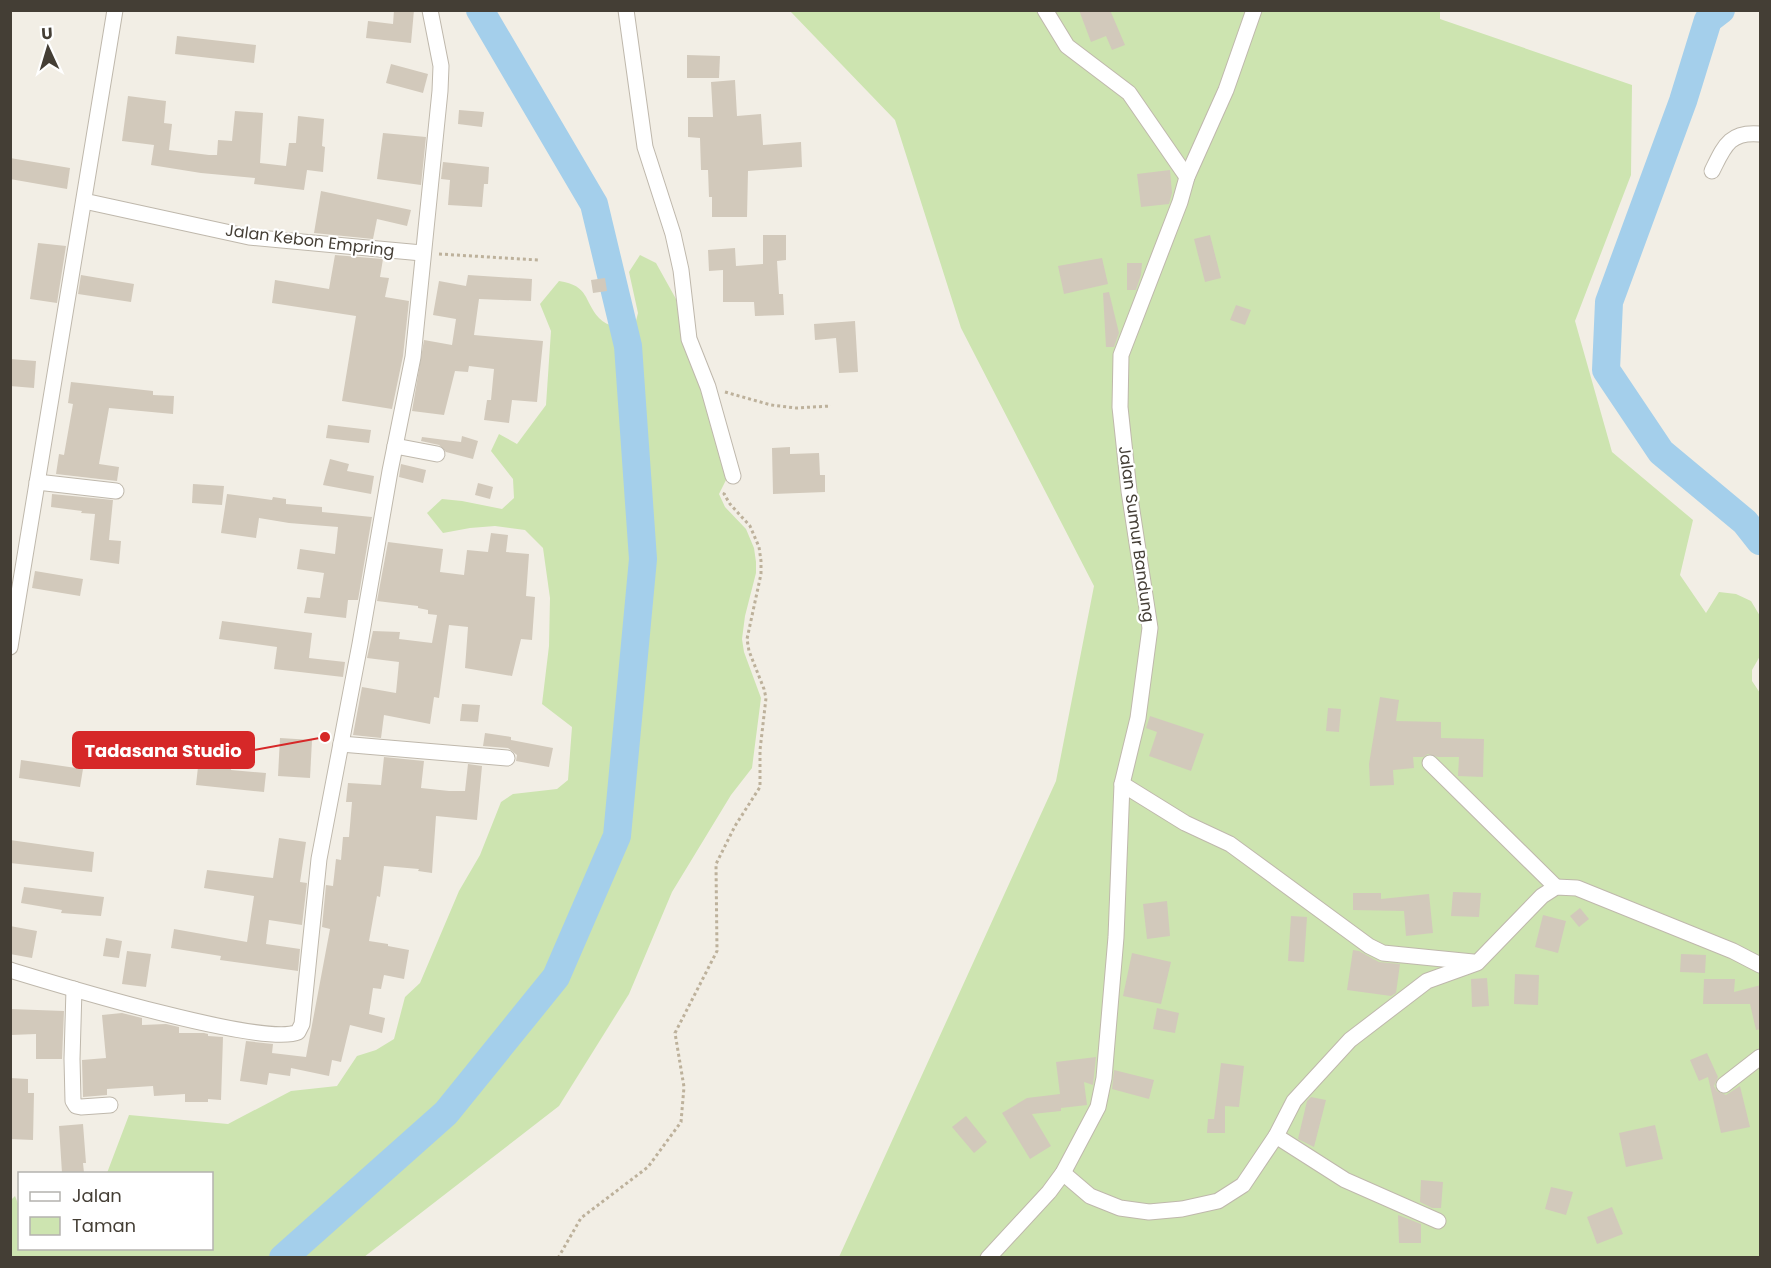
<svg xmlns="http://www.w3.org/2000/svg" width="1771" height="1268" font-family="Poppins,sans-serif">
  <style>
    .green { fill: #cde4b0 }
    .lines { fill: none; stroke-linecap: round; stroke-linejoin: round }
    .river { stroke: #a4cfeb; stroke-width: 28 }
    .building { fill: #d2c9bb }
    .minor-casing { stroke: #bfb8ac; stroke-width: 17 }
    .path { stroke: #bdb19b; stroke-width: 3; stroke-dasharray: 3 3; stroke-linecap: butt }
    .minor { stroke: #fff; stroke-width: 15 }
    .labels { text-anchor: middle; stroke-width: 4.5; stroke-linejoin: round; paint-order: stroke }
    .street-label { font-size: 16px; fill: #443e35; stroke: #fff }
    .leader { fill: none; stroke: #d62828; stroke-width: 2 }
    .callout-dot { fill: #d62828; stroke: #fff; stroke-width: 2 }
    .callout { fill: #d62828; stroke: #d62828; stroke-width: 2 }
    .callout-label { font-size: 18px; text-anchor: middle; font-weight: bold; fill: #fff }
  </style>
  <rect width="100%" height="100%" fill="#f2eee5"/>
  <g class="green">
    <polygon points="790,11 1440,11 1440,19 1632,85 1631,175 1575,321 1612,452 1693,520 1680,575 1706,613 1719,592 1736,594 1751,601 1760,616 1760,656 1752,670 1752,681 1760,693 1760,1257 839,1257 1056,781 1094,586 961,328 895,120"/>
    <path d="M640,255L656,263L676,299L684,340L704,389L728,476L719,494L725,507L746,529L754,548L756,562V573L745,616L742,639L744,652L761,698L752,768L731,795L672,892L629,994L559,1106L364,1257L11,1258V1200L15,1196L19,1206L20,1248H212V1174L107,1173L129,1115L228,1124L291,1091L337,1086L357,1056L376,1050L394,1039L405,997L420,983L459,891L480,855L501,802L513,794L557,789L568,780L572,727L542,704L549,646L550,598L543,548L525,530L495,526L470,528L443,533L427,513L442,499L462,501L502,509L514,498L513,479L491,451L499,434L517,444L546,405L551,331L540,304L559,281C590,286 583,300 599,318C607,327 623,328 634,329L638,313L629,272Z"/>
  </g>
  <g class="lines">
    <g class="river">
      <polyline points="1721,10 1708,20 1683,101 1609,302 1606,370 1661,452 1745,522 1760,541"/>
      <polyline points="283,1258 446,1113 556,977 617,836 643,559 628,346 594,204 480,10"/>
    </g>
  </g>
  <g class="building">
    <polygon points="394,10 414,10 411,43 366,38 368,21 393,24"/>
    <polygon points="1079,10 1110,10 1125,45 1112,50 1106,36 1091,42"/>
    <polygon points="177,36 256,45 254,63 175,54"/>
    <polygon points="687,55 720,56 719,78 687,78"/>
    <polygon points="391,64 428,74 423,93 386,83"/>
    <polygon points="735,80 737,116 761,114 763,145 801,142 802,167 748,171 747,217 712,217 712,197 709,197 708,170 701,170 700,138 688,137 688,117 713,117 711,82"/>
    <polygon points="128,96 166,101 164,123 172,124 169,150 209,155 217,155 218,140 232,141 235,111 263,113 260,163 286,166 289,143 296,143 298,116 324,119 322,146 325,147 323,172 307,170 304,190 254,184 255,178 201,173 151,165 154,145 122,141"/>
    <polygon points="459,110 484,112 482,127 458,124"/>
    <polygon points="383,133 426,137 421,185 377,179"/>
    <polygon points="10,158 70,168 67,189 10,179"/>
    <polygon points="443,162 489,167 488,184 484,184 482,207 448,205 450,180 441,179"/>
    <polygon points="1170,170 1172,193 1169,204 1141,207 1137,174"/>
    <polygon points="321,191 411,210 407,226 377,219 373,239 314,233"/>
    <polygon points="763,235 786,235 786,260 777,261 779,294 783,294 784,315 755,316 754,302 723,302 723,270 709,271 708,250 735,248 736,266 763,264"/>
    <polygon points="1210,235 1221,278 1205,282 1194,239"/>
    <polygon points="38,243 66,246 57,303 30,299"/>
    <polygon points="335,255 383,259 380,277 389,278 385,297 409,301 403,356 392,409 342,401 356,316 272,303 275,280 329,289"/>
    <polygon points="1102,258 1108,284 1064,294 1058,266"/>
    <polygon points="1127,263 1142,263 1141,275 1136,290 1127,290"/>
    <polygon points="81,275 134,284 131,302 78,294"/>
    <polygon points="468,275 532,279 531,301 479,299 474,335 543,341 537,402 512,400 509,423 484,420 487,400 491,400 494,369 469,366 468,372 455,371 444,415 412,411 424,340 452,345 456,319 433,315 439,281 466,286"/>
    <polygon points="605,278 607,291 593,293 591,280"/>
    <polygon points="1109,292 1119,333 1114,347 1106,347 1103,293"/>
    <polygon points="1236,305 1251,310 1245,325 1230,320"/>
    <polygon points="855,321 858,372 839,373 836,338 815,340 814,324"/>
    <polygon points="10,359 36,361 34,388 10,386"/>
    <polygon points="71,382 153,391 153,395 174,396 173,414 109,408 99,464 119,467 117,481 56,474 59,454 64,455 73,404 68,403"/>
    <polygon points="328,425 371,430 369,443 326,438"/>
    <polygon points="462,436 478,441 473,459 446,452 439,445 421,441 422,437 461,442"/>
    <polygon points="790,447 790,454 819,453 820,475 825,475 825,492 773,494 772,448"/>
    <polygon points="330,459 349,464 347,471 374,476 371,494 323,485"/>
    <polygon points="401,464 426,470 423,483 399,477"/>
    <polygon points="478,483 493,487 490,499 475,495"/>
    <polygon points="193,484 224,486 222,505 192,503"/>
    <polygon points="52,494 113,500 109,540 121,541 119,564 90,560 95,514 81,513 82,511 51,507"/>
    <polygon points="227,494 272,500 273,497 286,499 286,504 322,507 322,512 372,517 358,600 348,600 346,618 304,613 307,597 320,598 324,573 297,569 300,549 335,554 338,527 289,523 259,518 256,538 221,533"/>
    <polygon points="491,533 508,535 506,552 529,554 526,596 535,597 532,640 521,639 512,676 465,668 468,627 449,625 439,698 434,697 430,724 384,715 381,738 353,735 362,687 396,693 399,662 367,658 373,631 400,632 399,639 432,643 437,615 428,614 428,610 418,608 418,606 377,601 388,542 443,549 440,572 464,575 467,550 488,552"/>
    <polygon points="35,571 83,579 80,596 32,588"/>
    <polygon points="222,621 312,633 309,658 345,662 343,677 274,669 277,647 219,639"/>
    <polygon points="1380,697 1399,700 1396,721 1441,722 1441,738 1484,739 1483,777 1458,776 1459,757 1438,757 1428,754 1423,757 1413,757 1414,768 1393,770 1394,785 1370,786 1369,764"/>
    <polygon points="462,704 480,705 478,722 460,721"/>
    <polygon points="1328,708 1341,709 1339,732 1326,731"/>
    <polygon points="1150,716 1204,734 1191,771 1149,756 1157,732 1146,728"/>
    <polygon points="485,733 511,737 511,740 553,748 549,767 516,761 517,755 508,748 483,746"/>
    <polygon points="280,738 312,740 310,778 278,776"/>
    <polygon points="384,757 424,761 421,788 449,791 465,791 468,764 482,766 477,820 436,816 432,873 418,871 419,869 384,866 380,897 377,896 369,941 388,944 388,946 409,950 404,979 384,975 381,989 373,988 369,1014 385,1018 382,1033 350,1025 341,1062 332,1060 329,1076 291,1068 290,1076 269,1073 267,1085 240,1081 246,1041 273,1044 272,1053 306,1057 330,929 322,927 326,885 333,886 336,859 341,860 343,837 349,837 352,802 346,802 348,783 381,785"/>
    <polygon points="199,758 232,761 231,770 266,773 264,792 196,785"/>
    <polygon points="21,760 83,769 80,787 19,778"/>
    <polygon points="279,838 306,842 300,882 307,883 302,925 269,920 266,944 300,949 298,971 220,960 221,956 171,948 174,929 247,942 254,896 204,888 207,870 273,878"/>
    <polygon points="10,840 94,852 92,872 10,863"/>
    <polygon points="24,887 104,897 101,916 61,913 62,910 21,903"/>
    <polygon points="1453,892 1481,893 1479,917 1451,916"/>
    <polygon points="1353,893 1381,893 1381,899 1429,894 1433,933 1406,936 1404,911 1353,910"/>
    <polygon points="1167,901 1170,936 1147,939 1143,904"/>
    <polygon points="1580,908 1589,919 1579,927 1570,916"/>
    <polygon points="1543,915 1566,921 1558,953 1535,947"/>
    <polygon points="1291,916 1307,917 1304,962 1288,961"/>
    <polygon points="10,926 37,931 32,958 10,954"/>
    <polygon points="106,938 122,941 119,958 103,956"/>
    <polygon points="1353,950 1359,951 1379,962 1400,964 1396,993 1391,996 1347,990"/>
    <polygon points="127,951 151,954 146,987 122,984"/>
    <polygon points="1132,953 1171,962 1161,1004 1123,996"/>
    <polygon points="1681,954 1706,955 1705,973 1680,972"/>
    <polygon points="1515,974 1539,975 1538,1005 1514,1004"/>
    <polygon points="1487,978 1489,1006 1472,1007 1471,979"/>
    <polygon points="1704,979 1735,979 1734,992 1761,985 1761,1029 1756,1030 1750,1004 1703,1004"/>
    <polygon points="1157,1008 1179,1013 1175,1033 1153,1029"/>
    <polygon points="10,1009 64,1011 62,1059 36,1059 36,1034 11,1035"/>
    <polygon points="122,1013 142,1018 142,1025 166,1024 179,1027 179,1033 204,1033 208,1034 208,1036 223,1037 221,1100 208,1099 208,1102 185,1102 185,1094 154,1096 153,1086 107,1089 107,1095 83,1097 82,1060 106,1058 102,1015"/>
    <polygon points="1707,1053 1718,1077 1714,1086 1717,1091 1726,1095 1740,1086 1750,1127 1721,1133 1708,1077 1699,1081 1690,1060"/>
    <polygon points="1096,1057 1093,1085 1084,1082 1087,1105 1061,1108 1061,1111 1032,1114 1051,1146 1030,1159 1002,1113 1027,1098 1060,1094 1056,1062"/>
    <polygon points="1221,1063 1244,1066 1239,1107 1225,1106 1225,1133 1207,1133 1208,1119 1214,1119"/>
    <polygon points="1114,1070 1154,1080 1149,1099 1112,1089"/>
    <polygon points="10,1078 28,1079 28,1093 34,1093 33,1140 10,1139"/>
    <polygon points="1311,1097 1326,1100 1314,1147 1298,1139 1307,1101"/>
    <polygon points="966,1116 987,1142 974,1153 952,1127"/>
    <polygon points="83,1124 86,1163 83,1163 84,1173 62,1173 59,1126"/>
    <polygon points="1655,1125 1663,1159 1626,1167 1619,1133"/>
    <polygon points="1421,1180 1443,1182 1441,1208 1432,1208 1420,1202"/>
    <polygon points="1551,1187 1573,1192 1566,1215 1545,1209"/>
    <polygon points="1612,1207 1623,1234 1597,1244 1587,1217"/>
    <polygon points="1398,1215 1421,1224 1421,1243 1399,1243"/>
  </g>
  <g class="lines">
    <g class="minor-casing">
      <g id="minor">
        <polyline points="626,10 645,147 673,234 681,270 689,339 708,387 733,476"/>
        <polyline points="1045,10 1067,46 1129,93 1187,177"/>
        <path d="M1712,171C1724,147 1729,131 1760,134"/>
        <polyline points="84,201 249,237 422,253"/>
        <polyline points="395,446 437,454"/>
        <polyline points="37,482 116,491"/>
        <polyline points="10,647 115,10"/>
        <polyline points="341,744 507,758"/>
        <polyline points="1430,763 1556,887"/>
        <polyline points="1122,784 1185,823 1230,844 1369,946 1383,953 1473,962"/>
        <path d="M10,970C56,984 264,1048 298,1032L302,1024L319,859L360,644L390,471L413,357L440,91L441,66L430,10"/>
        <polyline points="74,989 72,1059 73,1101 76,1106 81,1107 110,1105"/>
        <polyline points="1724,1085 1760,1057"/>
        <polyline points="1276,1136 1345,1180 1438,1221"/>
        <polyline points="1063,1173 1090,1196 1120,1208 1149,1212 1182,1209 1218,1201 1243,1185 1276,1136 1294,1101 1350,1040 1427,981 1477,963 1542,896 1556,887 1577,888 1733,951 1760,965"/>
        <polyline points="988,1258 1049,1192 1063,1173 1098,1107 1104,1078 1116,937 1122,784 1138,718 1150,628 1129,491 1120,407 1121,355 1180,202 1187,177 1226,90 1254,10"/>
      </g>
    </g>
    <g class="path">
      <polyline points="439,254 538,260"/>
      <polyline points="725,392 771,405 796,408 831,406"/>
      <polyline points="558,1258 581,1218 648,1167 681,1122 684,1087 675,1033 717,951 716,864 735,826 760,787 760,750 766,698 764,689 749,651 747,639 761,574 761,561 759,547 750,526 730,504 724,494 726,490"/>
    </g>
    <use href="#minor" class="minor"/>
  </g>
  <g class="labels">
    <g class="street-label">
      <text transform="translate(310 240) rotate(7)" y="6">Jalan Kebon Empring</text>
      <text transform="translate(1137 534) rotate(82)" y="6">Jalan Sumur Bandung</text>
    </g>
  </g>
  <path class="leader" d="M325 737L254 750"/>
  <circle class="callout-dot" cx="325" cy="737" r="6"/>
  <rect class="callout" x="73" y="732" width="181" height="36" rx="6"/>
  <g class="callout-label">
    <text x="163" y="757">Tadasana Studio</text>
  </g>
  <rect width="1771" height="1268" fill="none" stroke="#443e35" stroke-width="24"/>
  <rect x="18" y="1172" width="195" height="78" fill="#ffffff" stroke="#b4b2ae" stroke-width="1.5"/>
  <rect x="30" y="1192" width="30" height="9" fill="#ffffff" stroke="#b4b2ae" stroke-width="1.5"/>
  <text x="72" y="1202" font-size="18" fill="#443e35">Jalan</text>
  <rect x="30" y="1217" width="30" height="18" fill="#cde4b0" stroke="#b4b2ae" stroke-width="1.5"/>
  <text x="72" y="1232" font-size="18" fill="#443e35">Taman</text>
  <g transform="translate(48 48) rotate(356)" stroke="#ffffff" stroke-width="4.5" paint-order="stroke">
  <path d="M0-4.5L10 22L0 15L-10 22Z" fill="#443e35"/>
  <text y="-9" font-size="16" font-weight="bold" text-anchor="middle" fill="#443e35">U</text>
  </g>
</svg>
